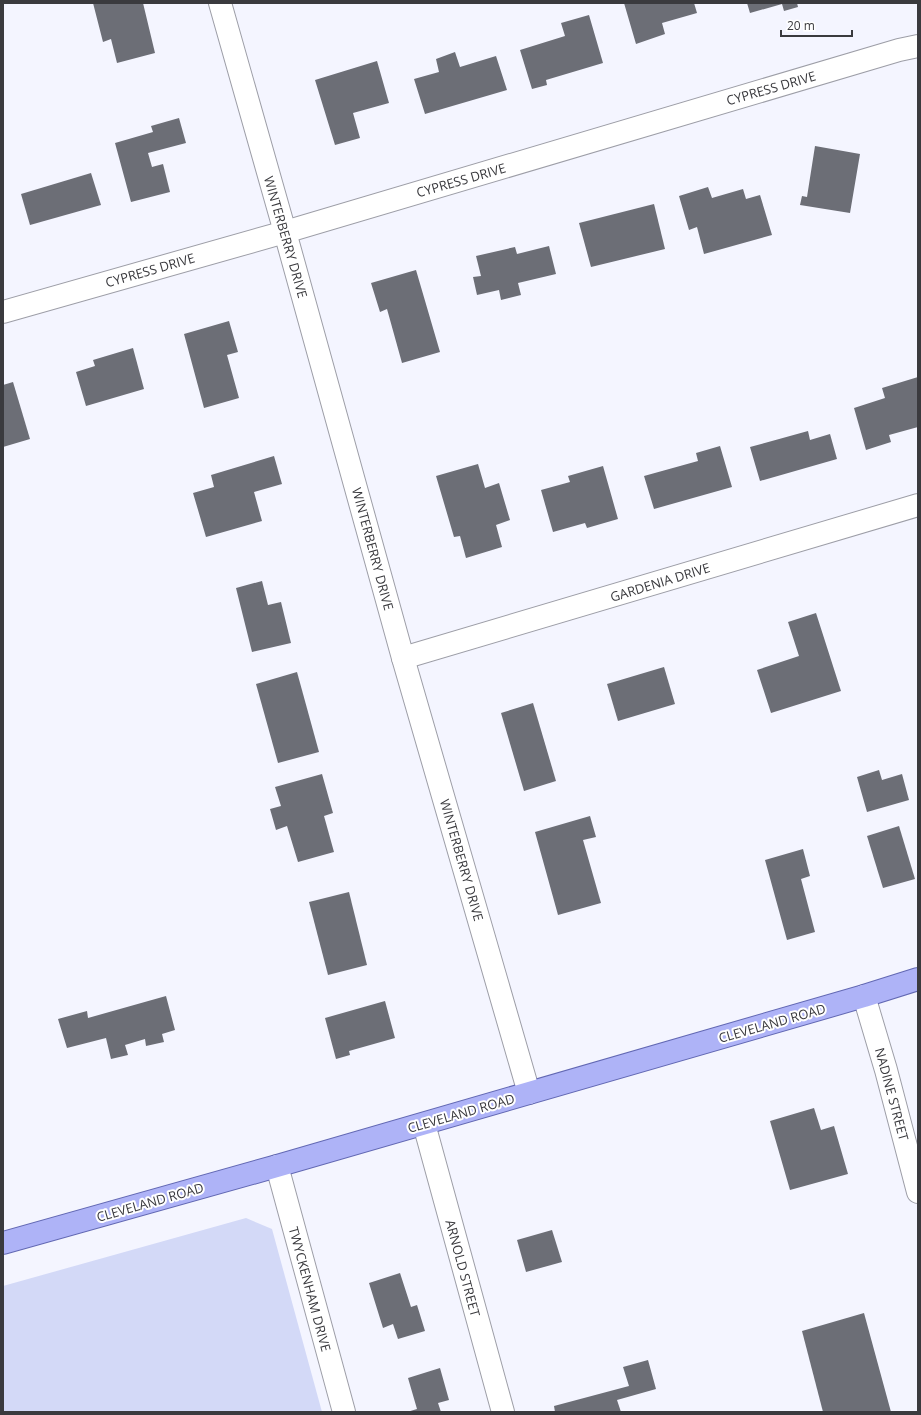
<svg xmlns="http://www.w3.org/2000/svg" width="921" height="1415" font-family="'Open Sans',sans-serif">
  <style>
    .green { fill: #d3d9f7 }
    .building { fill: #6c6e76 }
    .lines { fill: none; stroke-linecap: round; stroke-linejoin: round }
    .minor-casing { stroke: #9d9ea7; stroke-width: 24 }
    .major-casing { stroke: #6268b3; stroke-width: 24 }
    .minor { stroke: #fff; stroke-width: 22 }
    .major { stroke: #aeb3f7; stroke-width: 22 }
    .labels { text-anchor: middle; stroke-width: 4; stroke-linejoin: round; paint-order: stroke }
    .street-label { font-size: 13px; fill: #3a3a3e; stroke: #fff }
  </style>
  <rect width="100%" height="100%" fill="#f4f5ff"/>
  <polygon class="green" points="246,1218 272,1229 322,1412 3,1412 3,1286"/>
  <g class="building">
    <polygon points="93,3 143,3 155,53 117,63 111,39 103,42"/>
    <polygon points="624,3 694,3 697,13 662,23 665,34 636,44"/>
    <polygon points="747,3 797,3 798,7 784,11 782,4 750,13"/>
    <polygon points="589,15 603,63 546,80 547,85 532,89 520,50 565,36 561,23"/>
    <polygon points="455,52 460,67 496,56 507,90 425,114 414,79 439,72 436,59"/>
    <polygon points="377,61 389,103 353,113 360,138 335,145 315,80"/>
    <polygon points="179,118 186,143 148,153 152,167 163,164 170,192 131,202 115,143 153,132 151,126"/>
    <polygon points="815,146 860,154 850,213 800,205 802,196 807,197"/>
    <polygon points="91,173 101,205 30,225 21,194"/>
    <polygon points="708,187 712,198 743,189 746,199 760,195 772,235 704,254 697,227 689,230 679,196"/>
    <polygon points="654,204 665,249 591,267 579,223"/>
    <polygon points="549,246 556,274 518,283 521,295 501,300 499,290 477,295 473,277 481,276 476,256 515,247 517,254"/>
    <polygon points="416,270 440,352 402,363 387,309 380,312 371,283"/>
    <polygon points="229,321 238,352 227,355 239,398 204,408 184,334"/>
    <polygon points="133,348 144,389 86,406 76,372 95,366 93,360"/>
    <polygon points="918,377 918,427 889,435 891,442 866,450 854,408 885,398 882,388"/>
    <polygon points="13,382 30,439 3,447 3,385"/>
    <polygon points="808,431 810,440 830,434 837,459 760,481 750,447"/>
    <polygon points="720,446 732,487 654,509 644,476 698,461 696,453"/>
    <polygon points="274,456 282,484 254,492 262,521 206,537 193,493 214,487 211,475"/>
    <polygon points="478,464 485,488 499,483 510,520 496,525 502,547 466,558 460,536 454,537 436,476"/>
    <polygon points="603,466 618,519 587,528 585,523 553,532 541,490 570,482 568,476"/>
    <polygon points="262,581 268,605 281,602 291,643 252,652 236,588"/>
    <polygon points="816,613 841,691 771,713 757,670 799,656 788,622"/>
    <polygon points="664,667 675,704 618,721 607,684"/>
    <polygon points="297,672 319,752 278,763 256,684"/>
    <polygon points="533,703 556,781 524,791 501,713"/>
    <polygon points="879,770 882,780 902,774 909,800 867,812 857,777"/>
    <polygon points="322,774 333,813 324,816 334,852 298,862 287,826 276,830 270,809 281,806 275,787"/>
    <polygon points="590,816 596,837 583,840 601,903 558,915 535,832"/>
    <polygon points="899,826 915,879 883,888 867,836"/>
    <polygon points="803,849 810,876 801,879 815,932 787,940 765,860"/>
    <polygon points="349,892 367,965 328,975 309,902"/>
    <polygon points="166,996 175,1030 162,1034 164,1042 146,1046 145,1039 125,1045 128,1055 111,1059 106,1038 67,1048 58,1019 87,1011 88,1018"/>
    <polygon points="385,1001 395,1038 349,1051 350,1055 336,1059 325,1018"/>
    <polygon points="814,1108 821,1130 834,1126 848,1174 790,1190 770,1121"/>
    <polygon points="552,1230 562,1262 526,1272 517,1240"/>
    <polygon points="400,1273 411,1307 417,1305 425,1331 398,1339 393,1324 383,1328 369,1283"/>
    <polygon points="864,1313 891,1412 823,1412 802,1331"/>
    <polygon points="648,1360 656,1389 617,1400 621,1412 555,1412 554,1406 629,1386 623,1367"/>
    <polygon points="440,1368 449,1400 438,1403 441,1412 407,1412 417,1409 408,1378"/>
  </g>
  <g class="lines">
    <g class="minor-casing">
      <g id="minor">
        <polyline points="220,3 285,232 403,658 529,1093"/>
        <polyline points="3,312 285,232 899,50 918,46"/>
        <polyline points="403,658 918,505"/>
        <polyline points="864,996 886,1070 918,1192"/>
        <polyline points="424,1124 503,1412"/>
        <polyline points="277,1166 344,1412"/>
      </g>
    </g>
    <g class="major-casing">
      <polyline id="major" points="3,1243 277,1166 864,996 918,979"/>
    </g>
    <use href="#minor" class="minor"/>
    <use href="#major" class="major"/>
  </g>
  <g class="labels">
    <g class="street-label">
      <text transform="translate(771 88) rotate(-16)" y="5">CYPRESS DRIVE</text>
      <text transform="translate(461 180) rotate(-16)" y="5">CYPRESS DRIVE</text>
      <text transform="translate(286 237) rotate(74)" y="5">WINTERBERRY DRIVE</text>
      <text transform="translate(150 270) rotate(-16)" y="5">CYPRESS DRIVE</text>
      <text transform="translate(373 549) rotate(75)" y="5">WINTERBERRY DRIVE</text>
      <text transform="translate(660 582) rotate(-17)" y="5">GARDENIA DRIVE</text>
      <text transform="translate(462 860) rotate(74)" y="5">WINTERBERRY DRIVE</text>
      <text transform="translate(772 1023) rotate(-16)" y="5">CLEVELAND ROAD</text>
      <text transform="translate(892 1094) rotate(75)" y="5">NADINE STREET</text>
      <text transform="translate(461 1113) rotate(-16)" y="5">CLEVELAND ROAD</text>
      <text transform="translate(150 1202) rotate(-16)" y="5">CLEVELAND ROAD</text>
      <text transform="translate(463 1268) rotate(75)" y="5">ARNOLD STREET</text>
      <text transform="translate(310 1289) rotate(75)" y="5">TWYCKENHAM DRIVE</text>
    </g>
  </g>
  <rect width="921" height="1415" fill="none" stroke="#3a3a3e" stroke-width="8"/>
  <path d="M781 30v6h71v-6" fill="none" stroke="#3a3a3e" stroke-width="2"/>
  <text x="787" y="30" font-size="12" fill="#3a3a3e" stroke="#ffffff" stroke-width="3" paint-order="stroke">20 m</text>
</svg>
